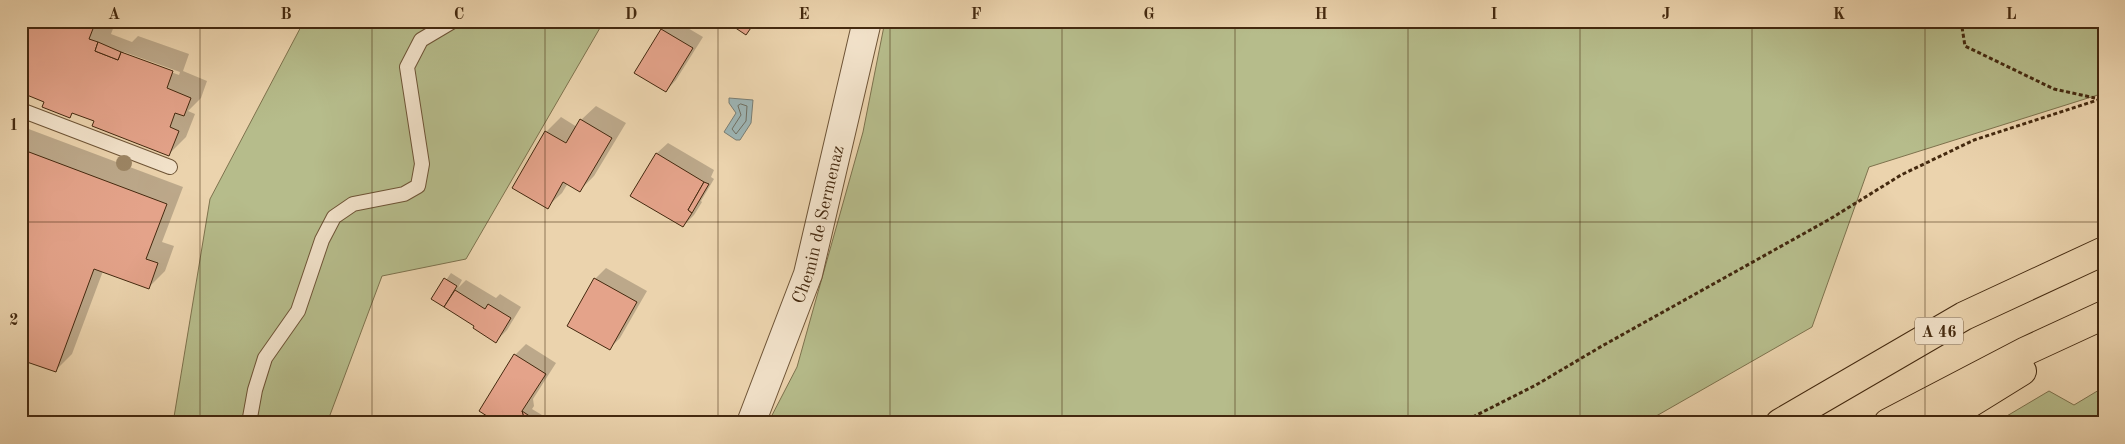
<svg xmlns="http://www.w3.org/2000/svg" width="2125" height="444" font-family="'Old Standard TT',serif">
  <style>
    .green { fill: #b6bc8b; stroke: #7d724d }
    .water { fill: #9db5b5; stroke: #797d73 }
    .shadow { fill: #0003; fill-rule: evenodd }
    .lines { fill: none; stroke-linecap: round; stroke-linejoin: round }
    .shore { stroke: #706f62; stroke-width: 1 }
    .building { fill: #e4a38a; stroke: #44290f }
    .service-casing { stroke: #6e5436; stroke-width: 16 }
    .minor-casing { stroke: #6e5436; stroke-width: 30 }
    .motorway-casing { stroke: #44290f; stroke-width: 30 }
    .path { stroke: #44290f; stroke-width: 3; stroke-dasharray: 4 2.5; stroke-linecap: butt }
    .service { stroke: #f2e2ca; stroke-width: 14 }
    .minor { stroke: #f2e2ca; stroke-width: 28 }
    .motorway { stroke: #ebd3ad; stroke-width: 28 }
    .tree { fill: #9c8564 }
    .grid { fill: none; stroke: #44290f; stroke-width: 1; stroke-opacity: 0.55 }
    .labels { text-anchor: middle; stroke-width: 5; stroke-linejoin: round; paint-order: stroke }
    .shield { fill: #f2e2ca; stroke: #786047; stroke-width: 1 }
    .shield-label { font-size: 16px; font-weight: bold; fill: #44290f }
    .street-label { font-size: 18px; fill: #44290f; stroke: #f2e2ca }
    .neatline { fill: none; stroke: #44290f; stroke-width: 2 }
    .grid-label { font-size: 16px; text-anchor: middle; font-weight: bold; fill: #44290f }
  </style>
  <rect width="100%" height="100%" fill="#ebd3ad"/>
  <filter id="stains"><feTurbulence type="fractalNoise" baseFrequency=".004" numOctaves="4"/><feColorMatrix values="0 0 0 0 .2 0 0 0 0 .09 0 0 0 0 .02 0 0 0 .5 -.17"/></filter>
  <radialGradient id="worn" r=".72"><stop offset=".6" stop-color="#630" stop-opacity="0"/><stop offset="1" stop-color="#630" stop-opacity=".3"/></radialGradient>
  <g class="green">
    <polygon points="304,21 604,21 466,259 382,276 327,423 173,423 210,199"/>
    <polygon points="885,21 2104,21 2104,93 1869,167 1812,327 1644,423 768,423 797,367 863,132"/>
    <polygon points="2104,387 2104,423 1995,423 2049,391 2074,405"/>
  </g>
  <polygon class="water" points="729,98 753,100 751,123 740,140 736,140 724,132 736,113 729,103"/>
  <g class="shadow">
    <path d="M21,21H106L114,26L111,34L132,42L138,36L189,54L183,71L207,81L201,98L188,111L195,114L186,137L169,154L96,121L73,112L69,116L46,101L24,93L21,96ZM124,52L180,72L179,75L122,54Z"/>
    <polygon points="670,21 676,21 703,37 676,80 666,91 662,30"/>
    <polygon points="728,21 758,21 746,34"/>
    <polygon points="596,106 626,123 594,176 580,190 568,183 562,193 547,207 546,132 561,117 577,127 581,120"/>
    <polygon points="26,128 183,187 162,242 174,246 165,271 148,288 103,271 72,354 55,371 21,358 21,133"/>
    <polygon points="668,143 714,170 711,177 714,179 701,201 702,202 694,215 683,226 632,195 657,153"/>
    <polygon points="606,268 647,291 620,338 610,348 595,279"/>
    <polygon points="451,273 462,280 458,288 466,280 496,298 500,294 521,307 507,330 496,341 476,325 433,299"/>
    <polygon points="526,344 556,363 533,399 534,406 532,409 542,415 537,423 501,423 515,355"/>
  </g>
  <g class="lines">
    <polygon class="shore" points="741,104 747,106 746,121 736,134 732,129 741,115 738,106"/>
  </g>
  <g class="building">
    <polygon points="21,21 96,21 89,39 98,42 95,51 118,60 121,52 173,71 167,88 191,98 184,116 175,113 170,127 179,131 169,156 92,126 94,121 72,113 70,118 42,107 44,102 22,93 21,96"/>
    <polygon points="725,21 755,21 755,22 746,35"/>
    <polygon points="661,29 693,48 666,92 634,73"/>
    <polygon points="98,42 121,52 118,60 95,51"/>
    <polygon points="580,119 612,138 580,192 563,182 548,209 512,188 545,131 566,143"/>
    <polygon points="21,149 167,204 146,259 158,263 149,289 94,269 56,372 21,360"/>
    <polygon points="656,153 704,182 688,210 692,213 683,227 630,196"/>
    <polygon points="704,182 709,184 692,213 688,210"/>
    <polygon points="444,278 457,286 444,307 431,299"/>
    <polygon points="594,278 637,302 610,350 567,326"/>
    <polygon points="455,290 485,309 488,304 511,318 496,343 473,328 474,326 444,307"/>
    <polygon points="514,354 546,374 522,411 524,417 521,423 498,423 479,411"/>
    <polygon points="522,411 537,421 536,423 521,423 524,417"/>
  </g>
  <g class="lines">
    <g class="service-casing">
      <g id="service">
        <polyline points="21,110 170,167"/>
        <polyline points="249,423 255,390 265,358 298,311 322,240 334,217 353,204 404,194 418,186 422,164 407,67 421,40 453,21"/>
      </g>
    </g>
    <g class="minor-casing">
      <g id="minor">
        <path id="s1" d="M751,423L808,274L867,21"/>
      </g>
    </g>
    <g class="motorway-casing">
      <g id="motorway">
        <polyline points="1780,423 1964,316 2104,251"/>
        <polyline points="1888,423 2026,351 2104,315"/>
        <polyline points="1938,423 2022,371"/>
      </g>
    </g>
    <g class="path">
      <polyline points="1961,21 1965,46 2054,89 2095,98"/>
      <polyline points="1461,423 1536,385 1602,346 1830,219 1901,175 1974,140 2104,98"/>
    </g>
    <use href="#service" class="service"/>
    <use href="#minor" class="minor"/>
    <use href="#motorway" class="motorway"/>
  </g>
  <circle class="tree" cx="124" cy="163" r="8"/>
  <path class="grid" d="M200,21V423M372,21V423M545,21V423M718,21V423M890,21V423M1062,21V423M1235,21V423M1408,21V423M1580,21V423M1752,21V423M1925,21V423M21,222H2104"/>
  <g class="labels">
    <rect class="shield" x="1915" y="317.5" width="48" height="27" rx="4"/>
    <g class="shield-label">
      <text x="1939" y="337">A 46</text>
    </g>
    <g class="street-label">
      <text dy="6" stroke="none"><textPath href="#s1" startOffset="210">Chemin de Sermenaz</textPath></text>
    </g>
  </g>
  <rect width="2125" height="444" fill="none" stroke="#ebd3ad" stroke-width="55"/>
  <rect x="28" y="28" width="2070" height="388" class="neatline"/>
  <g class="grid-label">
    <text x="114" y="19">A</text>
    <text x="286" y="19">B</text>
    <text x="459" y="19">C</text>
    <text x="631" y="19">D</text>
    <text x="804" y="19">E</text>
    <text x="976" y="19">F</text>
    <text x="1149" y="19">G</text>
    <text x="1321" y="19">H</text>
    <text x="1494" y="19">I</text>
    <text x="1666" y="19">J</text>
    <text x="1839" y="19">K</text>
    <text x="2011" y="19">L</text>
    <text x="14" y="130">1</text>
    <text x="14" y="325">2</text>
  </g>
  <rect width="100%" height="100%" filter="url(#stains)"/>
  <rect width="100%" height="100%" fill="url(#worn)"/>
</svg>
